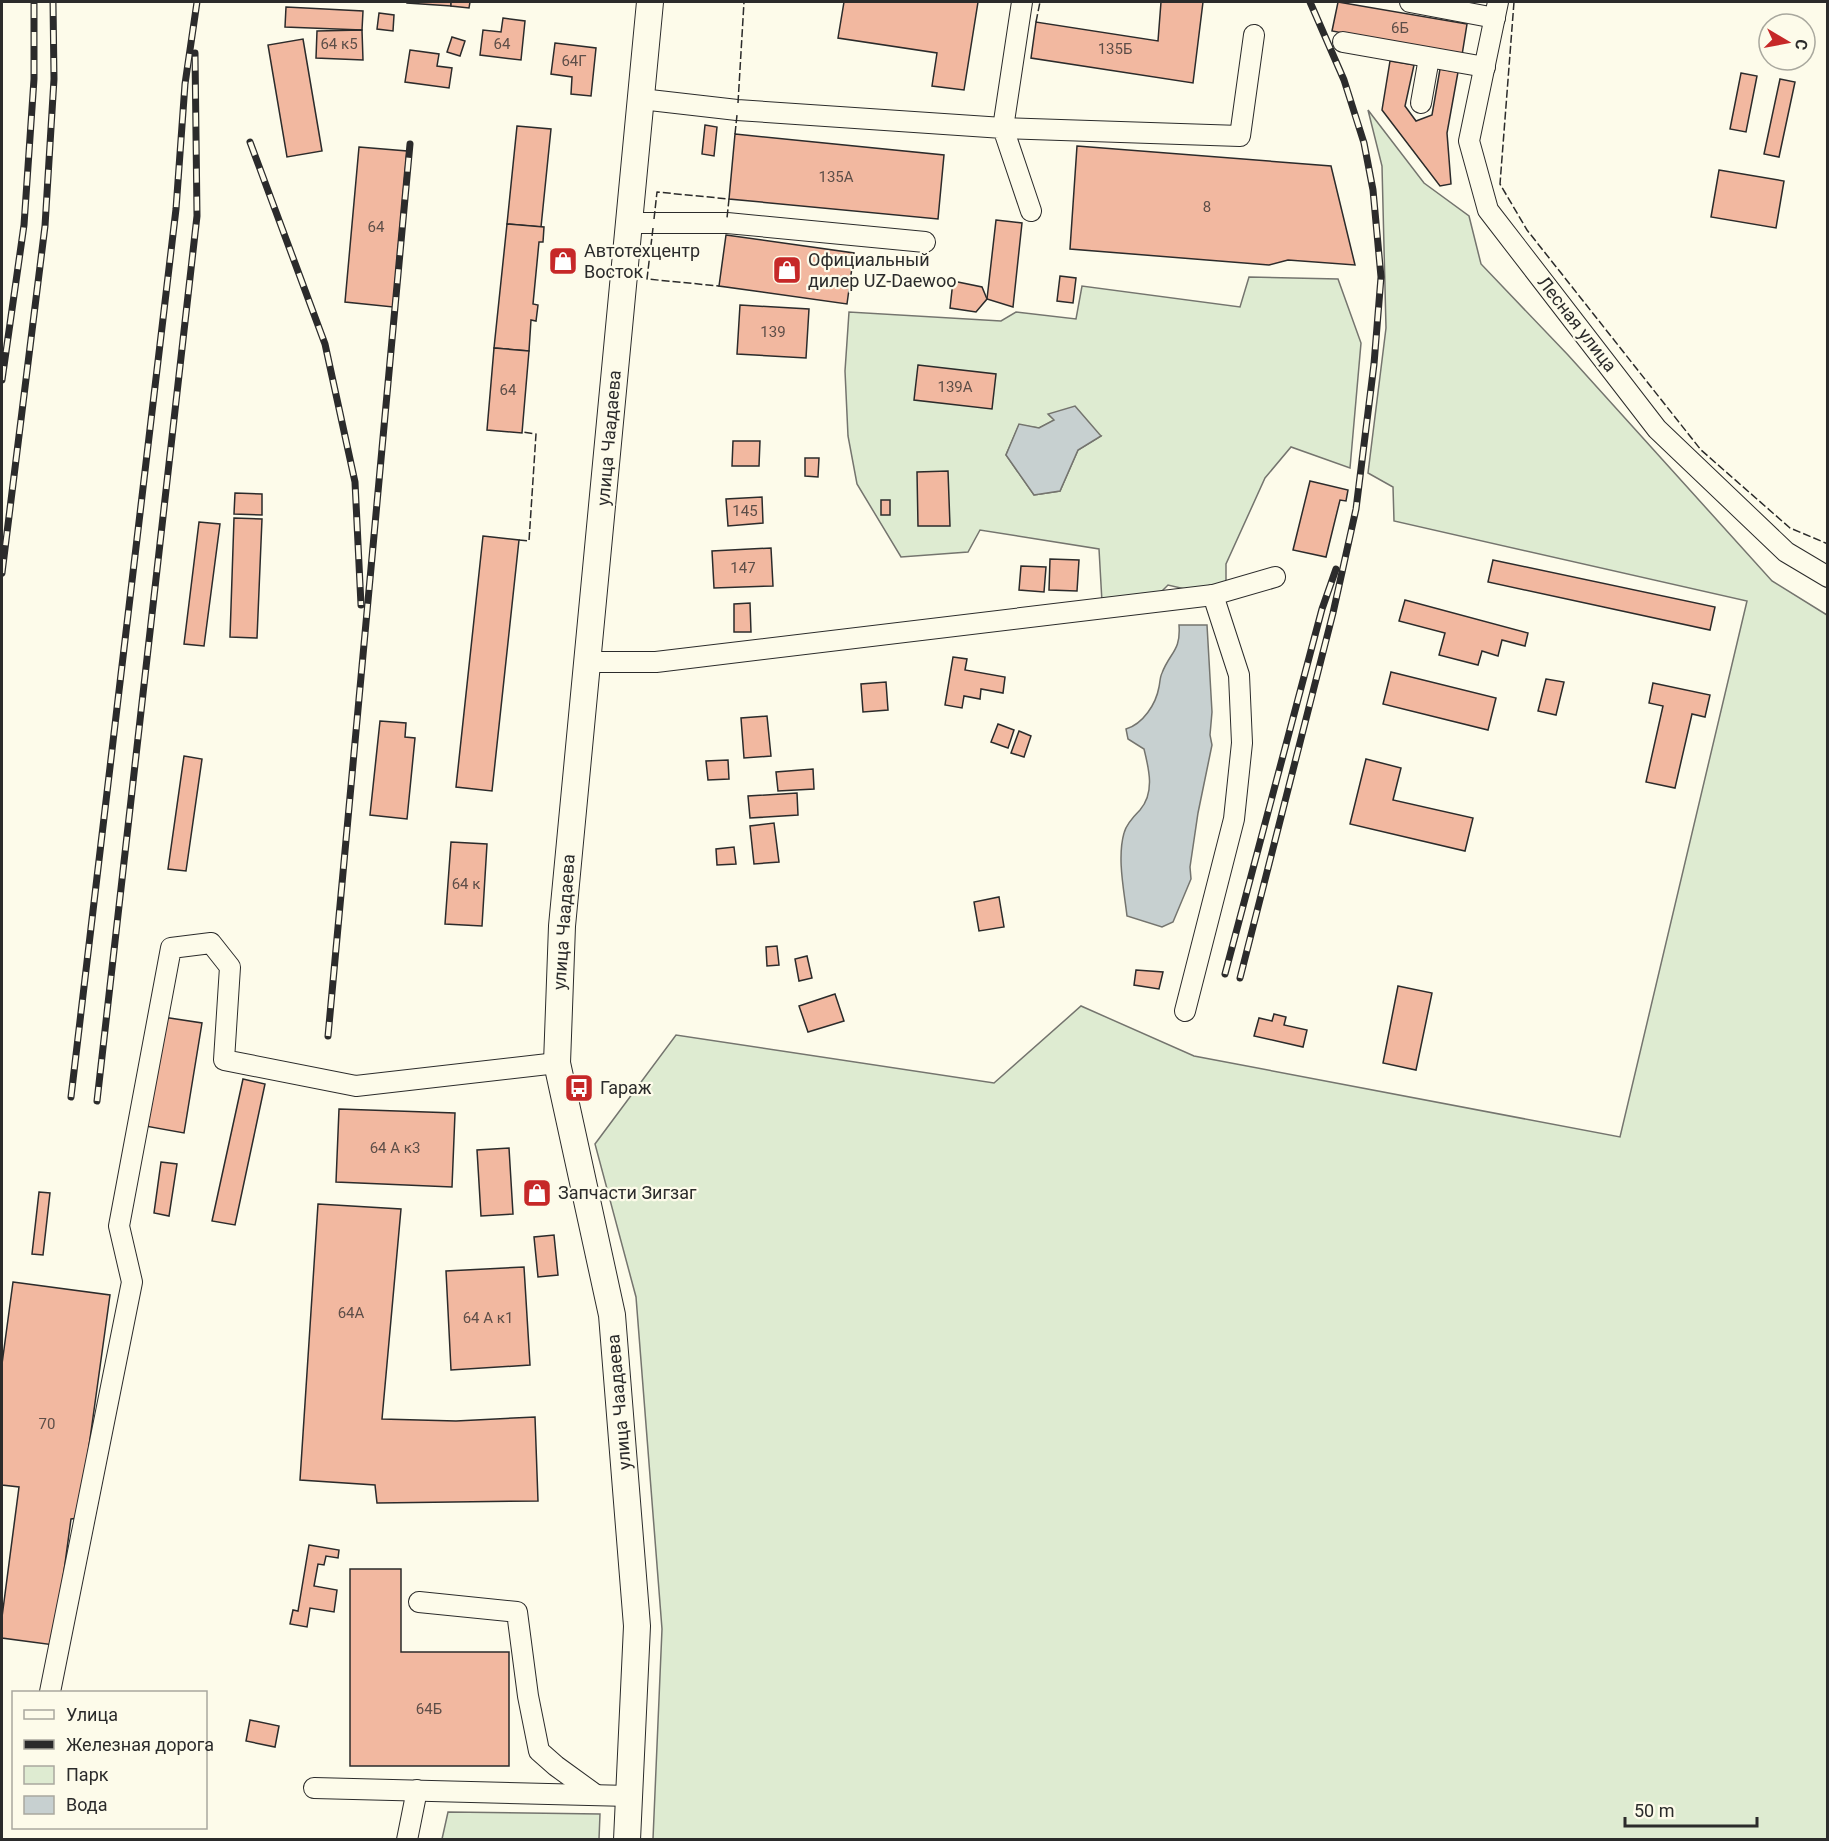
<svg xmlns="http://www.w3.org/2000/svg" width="1829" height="1841" font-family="Roboto,sans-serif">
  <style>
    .green { fill: #deebd1; stroke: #74746e; stroke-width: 1.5; fill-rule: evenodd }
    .water { fill: #c7d0d0; stroke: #74746e; stroke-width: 1.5 }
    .building { fill: #f2b8a0; stroke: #2b2b2b; stroke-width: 1.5 }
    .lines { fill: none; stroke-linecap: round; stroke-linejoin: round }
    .minor-casing { stroke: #2b2b2b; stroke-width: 22 }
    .major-casing { stroke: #2b2b2b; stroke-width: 28 }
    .minor { stroke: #fdfbea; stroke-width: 20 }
    .major { stroke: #fdfbea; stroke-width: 26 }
    .rail-casing { stroke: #2b2b2b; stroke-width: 7 }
    .rail { stroke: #fdfbea; stroke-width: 4.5; stroke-dasharray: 14; stroke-linecap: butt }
    .fence { stroke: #2b2b2b; stroke-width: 1.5; stroke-dasharray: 8 3; stroke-linecap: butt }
    .labels { text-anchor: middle; stroke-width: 4.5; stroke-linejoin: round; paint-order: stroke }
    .number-label { font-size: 15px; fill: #5d4e48 }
    .poi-label { font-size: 18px; fill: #2b2b2b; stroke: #fdfbea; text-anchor: start }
    .street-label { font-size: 18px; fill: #2b2b2b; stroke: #fdfbea }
  </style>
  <rect width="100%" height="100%" fill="#fdfbea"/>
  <g class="green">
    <polygon points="1368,110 1424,183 1469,216 1481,264 1568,355 1772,581 1827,615 1827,1839 653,1839 662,1629 636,1297 595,1144 676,1035 994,1083 1081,1006 1194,1056 1620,1137 1747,601 1394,521 1393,487 1368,473 1386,328 1382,166"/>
    <path d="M1249,277L1338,279L1361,343L1350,468L1291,447L1265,478L1226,564V586L1198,592L1168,585L1156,597L1102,602L1099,549L980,530L968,552L901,557L857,484L848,436L845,371L849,312L1001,321L1016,312L1076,319L1082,286L1240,307ZM1049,415L1101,436L1078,450L1060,491L1034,495L1006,455L1019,425L1039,428L1055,420Z"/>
    <polygon points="448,1812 600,1814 599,1839 442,1839"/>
  </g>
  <g class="water">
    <polygon points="1075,406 1101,436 1078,450 1060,491 1034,495 1006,455 1019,424 1039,428 1054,420 1048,414"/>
    <path d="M1179,625H1207L1212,712L1210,735L1212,745L1198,813L1190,867L1191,879L1173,922L1162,927L1127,916C1124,890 1117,858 1124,833C1126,825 1134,816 1140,810C1155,793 1149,769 1144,749L1128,739L1126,729C1143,724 1156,704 1159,687C1160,682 1160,677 1162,673C1170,652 1181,651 1179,625Z"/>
  </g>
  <g class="building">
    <polygon points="407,2 451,2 451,6 407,3"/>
    <polygon points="451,2 470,2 469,8 451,6"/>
    <polygon points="844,2 978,2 964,90 932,86 937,53 838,38"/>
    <polygon points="1161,2 1203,2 1193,83 1031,58 1036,22 1158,41"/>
    <polygon points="1338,2 1467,24 1462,55 1332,31"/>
    <polygon points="286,7 363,11 362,30 285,27"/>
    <polygon points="379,13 394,15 393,31 377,29"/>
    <polygon points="503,18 525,21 521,60 480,55 483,30 501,32"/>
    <polygon points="362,30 363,60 316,58 317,31"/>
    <polygon points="452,37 465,41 460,56 447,52"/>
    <polygon points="303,39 322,151 287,157 268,45"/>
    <polygon points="555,43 596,48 591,96 571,94 572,77 551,74"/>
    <polygon points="410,50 439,54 437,66 452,68 449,88 405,82"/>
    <polygon points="1390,61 1414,65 1405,106 1416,121 1432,115 1440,69 1458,72 1447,133 1451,184 1440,186 1382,110"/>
    <polygon points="1741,73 1757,76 1746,132 1730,129"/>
    <polygon points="1780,79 1795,82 1779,157 1764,154"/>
    <polygon points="705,125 717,127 714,156 702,154"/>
    <polygon points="517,126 551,129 541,227 507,224"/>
    <polygon points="735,134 944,155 938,219 729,199"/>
    <polygon points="1077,146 1331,166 1355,265 1288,260 1269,265 1070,249"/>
    <polygon points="359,147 407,151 393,307 345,302"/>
    <polygon points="1719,170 1784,181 1776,228 1711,217"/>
    <polygon points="996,220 1022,223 1013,307 987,299"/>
    <polygon points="507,224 544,227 543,242 539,242 533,304 538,305 536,321 531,320 529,351 494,348"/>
    <polygon points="726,235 854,253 847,304 719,286"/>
    <polygon points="1060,276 1076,278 1073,303 1057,301"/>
    <polygon points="953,281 982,287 987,299 976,312 950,308"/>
    <polygon points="740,305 809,309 806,358 737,354"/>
    <polygon points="494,348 529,351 522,433 487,430"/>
    <polygon points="918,365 996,374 992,409 914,400"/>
    <polygon points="733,441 760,441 759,466 732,466"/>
    <polygon points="805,458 819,458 818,477 805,476"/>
    <polygon points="948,471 950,526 918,526 917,472"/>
    <polygon points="1310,481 1348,490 1346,501 1340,500 1326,557 1293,550"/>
    <polygon points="235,493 262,494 262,515 234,514"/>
    <polygon points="762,497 763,523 728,526 726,499"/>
    <rect x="881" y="500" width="9" height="15"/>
    <polygon points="234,518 262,519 257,638 230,637"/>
    <polygon points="199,522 220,524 204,646 184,644"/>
    <polygon points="483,536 519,540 492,791 456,787"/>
    <polygon points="771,548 773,586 714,588 712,551"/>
    <polygon points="1050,559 1079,560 1077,591 1049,590"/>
    <polygon points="1493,560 1715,607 1710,630 1488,582"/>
    <polygon points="1021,566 1046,567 1044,592 1019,590"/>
    <polygon points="1405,600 1528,633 1525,646 1502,640 1498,656 1482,651 1478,665 1439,655 1445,633 1399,621"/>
    <polygon points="750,603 751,632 734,632 734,604"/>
    <polygon points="953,657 967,659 965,670 1005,677 1003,693 981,689 980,699 964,696 962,708 945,705"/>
    <polygon points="1391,672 1496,698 1488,730 1383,704"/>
    <polygon points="1546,679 1564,682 1556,715 1538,711"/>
    <polygon points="886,682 888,710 863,712 861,684"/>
    <polygon points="1653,683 1710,695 1705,717 1692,714 1675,788 1646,782 1663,706 1649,703"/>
    <polygon points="767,716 771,756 744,758 741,718"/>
    <polygon points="380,721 406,723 405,737 415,738 407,819 370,815"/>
    <polygon points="998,724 1014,730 1008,748 991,742"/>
    <polygon points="1019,731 1031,736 1024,757 1011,753"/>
    <polygon points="184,756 202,759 186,871 168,869"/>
    <polygon points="1366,759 1401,768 1393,800 1473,818 1465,851 1350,824"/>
    <polygon points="728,760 729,779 708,780 706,761"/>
    <polygon points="813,769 814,789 778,791 776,772"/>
    <polygon points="797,793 798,815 750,818 748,796"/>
    <polygon points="774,823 779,862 754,864 750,826"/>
    <polygon points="451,842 487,844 482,926 445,924"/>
    <polygon points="734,847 736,864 717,865 716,849"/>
    <polygon points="999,897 1004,927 979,931 974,902"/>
    <polygon points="777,946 779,965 767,966 766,947"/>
    <polygon points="807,956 812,978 799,981 795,959"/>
    <polygon points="1136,970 1163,972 1159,989 1134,985"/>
    <polygon points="1398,986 1432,993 1416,1070 1383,1063"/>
    <polygon points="835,994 844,1021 808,1032 799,1006"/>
    <polygon points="1274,1014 1286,1017 1284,1025 1307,1030 1303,1047 1254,1036 1259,1018 1272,1021"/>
    <polygon points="163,1017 202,1023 184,1133 145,1126"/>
    <polygon points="243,1079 265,1084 235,1225 212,1221"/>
    <polygon points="339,1109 455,1113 452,1187 336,1182"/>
    <polygon points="509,1148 513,1214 481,1216 477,1150"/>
    <polygon points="161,1162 177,1164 169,1216 154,1213"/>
    <polygon points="39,1192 50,1193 43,1255 32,1254"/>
    <polygon points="318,1204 401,1209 382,1419 456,1421 535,1417 538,1501 377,1503 375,1485 300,1480"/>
    <polygon points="554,1235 558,1275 538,1277 534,1237"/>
    <polygon points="524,1267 530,1365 451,1370 446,1271"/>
    <polygon points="13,1282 110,1295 79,1518 71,1519 54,1645 2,1638 2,1617 19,1487 2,1485 2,1364"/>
    <polygon points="309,1545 339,1550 338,1558 326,1556 324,1565 318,1564 314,1586 337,1590 334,1612 310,1608 307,1627 290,1624 293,1610 298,1611"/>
    <polygon points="350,1569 401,1569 401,1652 509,1652 509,1766 350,1766"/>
    <polygon points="250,1720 279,1726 275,1747 246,1741"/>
  </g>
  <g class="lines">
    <g class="minor-casing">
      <g id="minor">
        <polyline points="1022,2 1003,128 1240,136 1254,35"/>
        <polyline points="1410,2 1495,18"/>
        <polyline points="1498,2 1469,141 1488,210 1657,429 1786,552 1828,577"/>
        <polyline points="1343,42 1485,67"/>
        <polyline points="641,99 737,110 1003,128 1031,211"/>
        <polyline points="1421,103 1429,58"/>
        <polyline points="630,223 727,223 925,242"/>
        <polyline points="588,662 656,662 1213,595 1275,577"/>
        <polyline points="1185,1011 1234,819 1242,743 1239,675 1213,595"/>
        <polyline points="419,1602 517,1612 528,1696 539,1751 556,1766 596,1795"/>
        <polyline points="50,1692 132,1282 119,1226 171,948 211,943 230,967 224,1060 356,1086 557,1063"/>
        <polyline points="314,1788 629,1796"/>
        <polyline points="407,1840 417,1790"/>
      </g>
    </g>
    <g class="major-casing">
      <polyline id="major" points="627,1840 637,1626 612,1315 557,1063 562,926 650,2"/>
    </g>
    <use href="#minor" class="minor"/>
    <use href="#major" class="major"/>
    <g class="rail-casing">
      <g id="rail">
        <polyline points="250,142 325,344 355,482 361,605"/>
        <polyline points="2,380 24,225 34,79 34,2"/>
        <polyline points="2,573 45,226 54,79 53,2"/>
        <polyline points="1225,974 1322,609 1336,569"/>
        <polyline points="1240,978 1333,613 1356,509 1374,364 1381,277 1373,190 1364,143 1344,80 1310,2"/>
        <polyline points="328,1036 410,144"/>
        <polyline points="71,1097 176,209 185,84 197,2"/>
        <polyline points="97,1101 197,216 195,53"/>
      </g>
    </g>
    <use href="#rail" class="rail"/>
    <g class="fence">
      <polyline points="1514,2 1500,184 1527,230 1701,450 1790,528 1828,544"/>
      <polyline points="1036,22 1040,2"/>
      <polyline points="738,103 744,2"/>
      <polyline points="735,134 737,115"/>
      <polyline points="654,219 657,192 729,199 727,218"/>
      <polyline points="653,228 647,279 719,286"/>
      <polyline points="519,540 529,541 536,434 523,432"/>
    </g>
  </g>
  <defs>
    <g id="shop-square" transform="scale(1.5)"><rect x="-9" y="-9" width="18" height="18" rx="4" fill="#c62828" stroke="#fdfbea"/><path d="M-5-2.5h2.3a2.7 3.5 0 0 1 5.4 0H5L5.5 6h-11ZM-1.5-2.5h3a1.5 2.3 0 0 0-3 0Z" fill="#fff"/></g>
    <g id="bus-square" transform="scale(1.5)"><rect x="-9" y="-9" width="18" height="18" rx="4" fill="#c62828" stroke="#fdfbea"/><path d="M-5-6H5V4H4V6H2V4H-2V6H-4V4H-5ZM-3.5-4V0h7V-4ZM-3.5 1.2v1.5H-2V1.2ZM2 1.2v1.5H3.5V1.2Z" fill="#fff"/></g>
  </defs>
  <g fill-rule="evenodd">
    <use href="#shop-square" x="563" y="261"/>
    <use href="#shop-square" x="787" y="270"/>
    <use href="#bus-square" x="579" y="1088"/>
    <use href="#shop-square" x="537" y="1193"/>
  </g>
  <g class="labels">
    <g class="number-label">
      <text x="1400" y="33">6Б</text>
      <text x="339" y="49">64 к5</text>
      <text x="502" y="49">64</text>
      <text x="1115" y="54">135Б</text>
      <text x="574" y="66">64Г</text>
      <text x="836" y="182">135А</text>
      <text x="1207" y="212">8</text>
      <text x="376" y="232">64</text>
      <text x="773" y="337">139</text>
      <text x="955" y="392">139А</text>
      <text x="508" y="395">64</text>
      <text x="745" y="516">145</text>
      <text x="743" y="573">147</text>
      <text x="466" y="889">64 к</text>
      <text x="395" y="1153">64 А к3</text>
      <text x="351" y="1318">64А</text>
      <text x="488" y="1323">64 А к1</text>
      <text x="47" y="1429">70</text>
      <text x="429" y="1714">64Б</text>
    </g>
    <g class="poi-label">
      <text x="584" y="257">Автотехцентр<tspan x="584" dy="21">Восток</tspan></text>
      <text x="808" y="266">Официальный<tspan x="808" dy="21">дилер UZ-Daewoo</tspan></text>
      <text x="600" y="1094">Гараж</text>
      <text x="558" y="1199">Запчасти Зигзаг</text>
    </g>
    <g class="street-label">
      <text transform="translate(1577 324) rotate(52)" y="6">Лесная улица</text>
      <text transform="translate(609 438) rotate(-85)" y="6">улица Чаадаева</text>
      <text transform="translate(564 922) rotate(-86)" y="6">улица Чаадаева</text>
      <text transform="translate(619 1402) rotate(-95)" y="6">улица Чаадаева</text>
    </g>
  </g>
  <rect width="1829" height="1841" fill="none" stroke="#2b2b2b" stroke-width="6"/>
  <rect x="12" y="1691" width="195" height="138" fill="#fdfbea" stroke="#a9a89e" stroke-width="1.5"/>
  <rect x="24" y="1710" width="30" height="9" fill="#fdfbea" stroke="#a9a89e" stroke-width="1.5"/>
  <text x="66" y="1721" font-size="18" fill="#2b2b2b">Улица</text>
  <rect x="24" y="1740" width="30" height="9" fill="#2b2b2b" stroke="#a9a89e" stroke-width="1.5"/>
  <text x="66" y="1751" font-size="18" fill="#2b2b2b">Железная дорога</text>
  <rect x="24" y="1766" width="30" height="18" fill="#deebd1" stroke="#a9a89e" stroke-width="1.5"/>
  <text x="66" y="1781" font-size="18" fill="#2b2b2b">Парк</text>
  <rect x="24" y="1796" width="30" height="18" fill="#c7d0d0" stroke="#a9a89e" stroke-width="1.5"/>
  <text x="66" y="1811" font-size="18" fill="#2b2b2b">Вода</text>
  <g transform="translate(1787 42) rotate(100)"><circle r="28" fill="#fdfbea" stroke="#a9a89e" stroke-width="1.5"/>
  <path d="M0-4.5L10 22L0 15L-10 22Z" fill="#c62828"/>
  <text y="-9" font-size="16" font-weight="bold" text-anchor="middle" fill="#2b2b2b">С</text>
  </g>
  <path d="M1625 1817v9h132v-9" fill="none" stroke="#2b2b2b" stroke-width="3"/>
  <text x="1634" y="1817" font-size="18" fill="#2b2b2b" stroke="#fdfbea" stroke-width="4.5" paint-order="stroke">50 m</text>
</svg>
